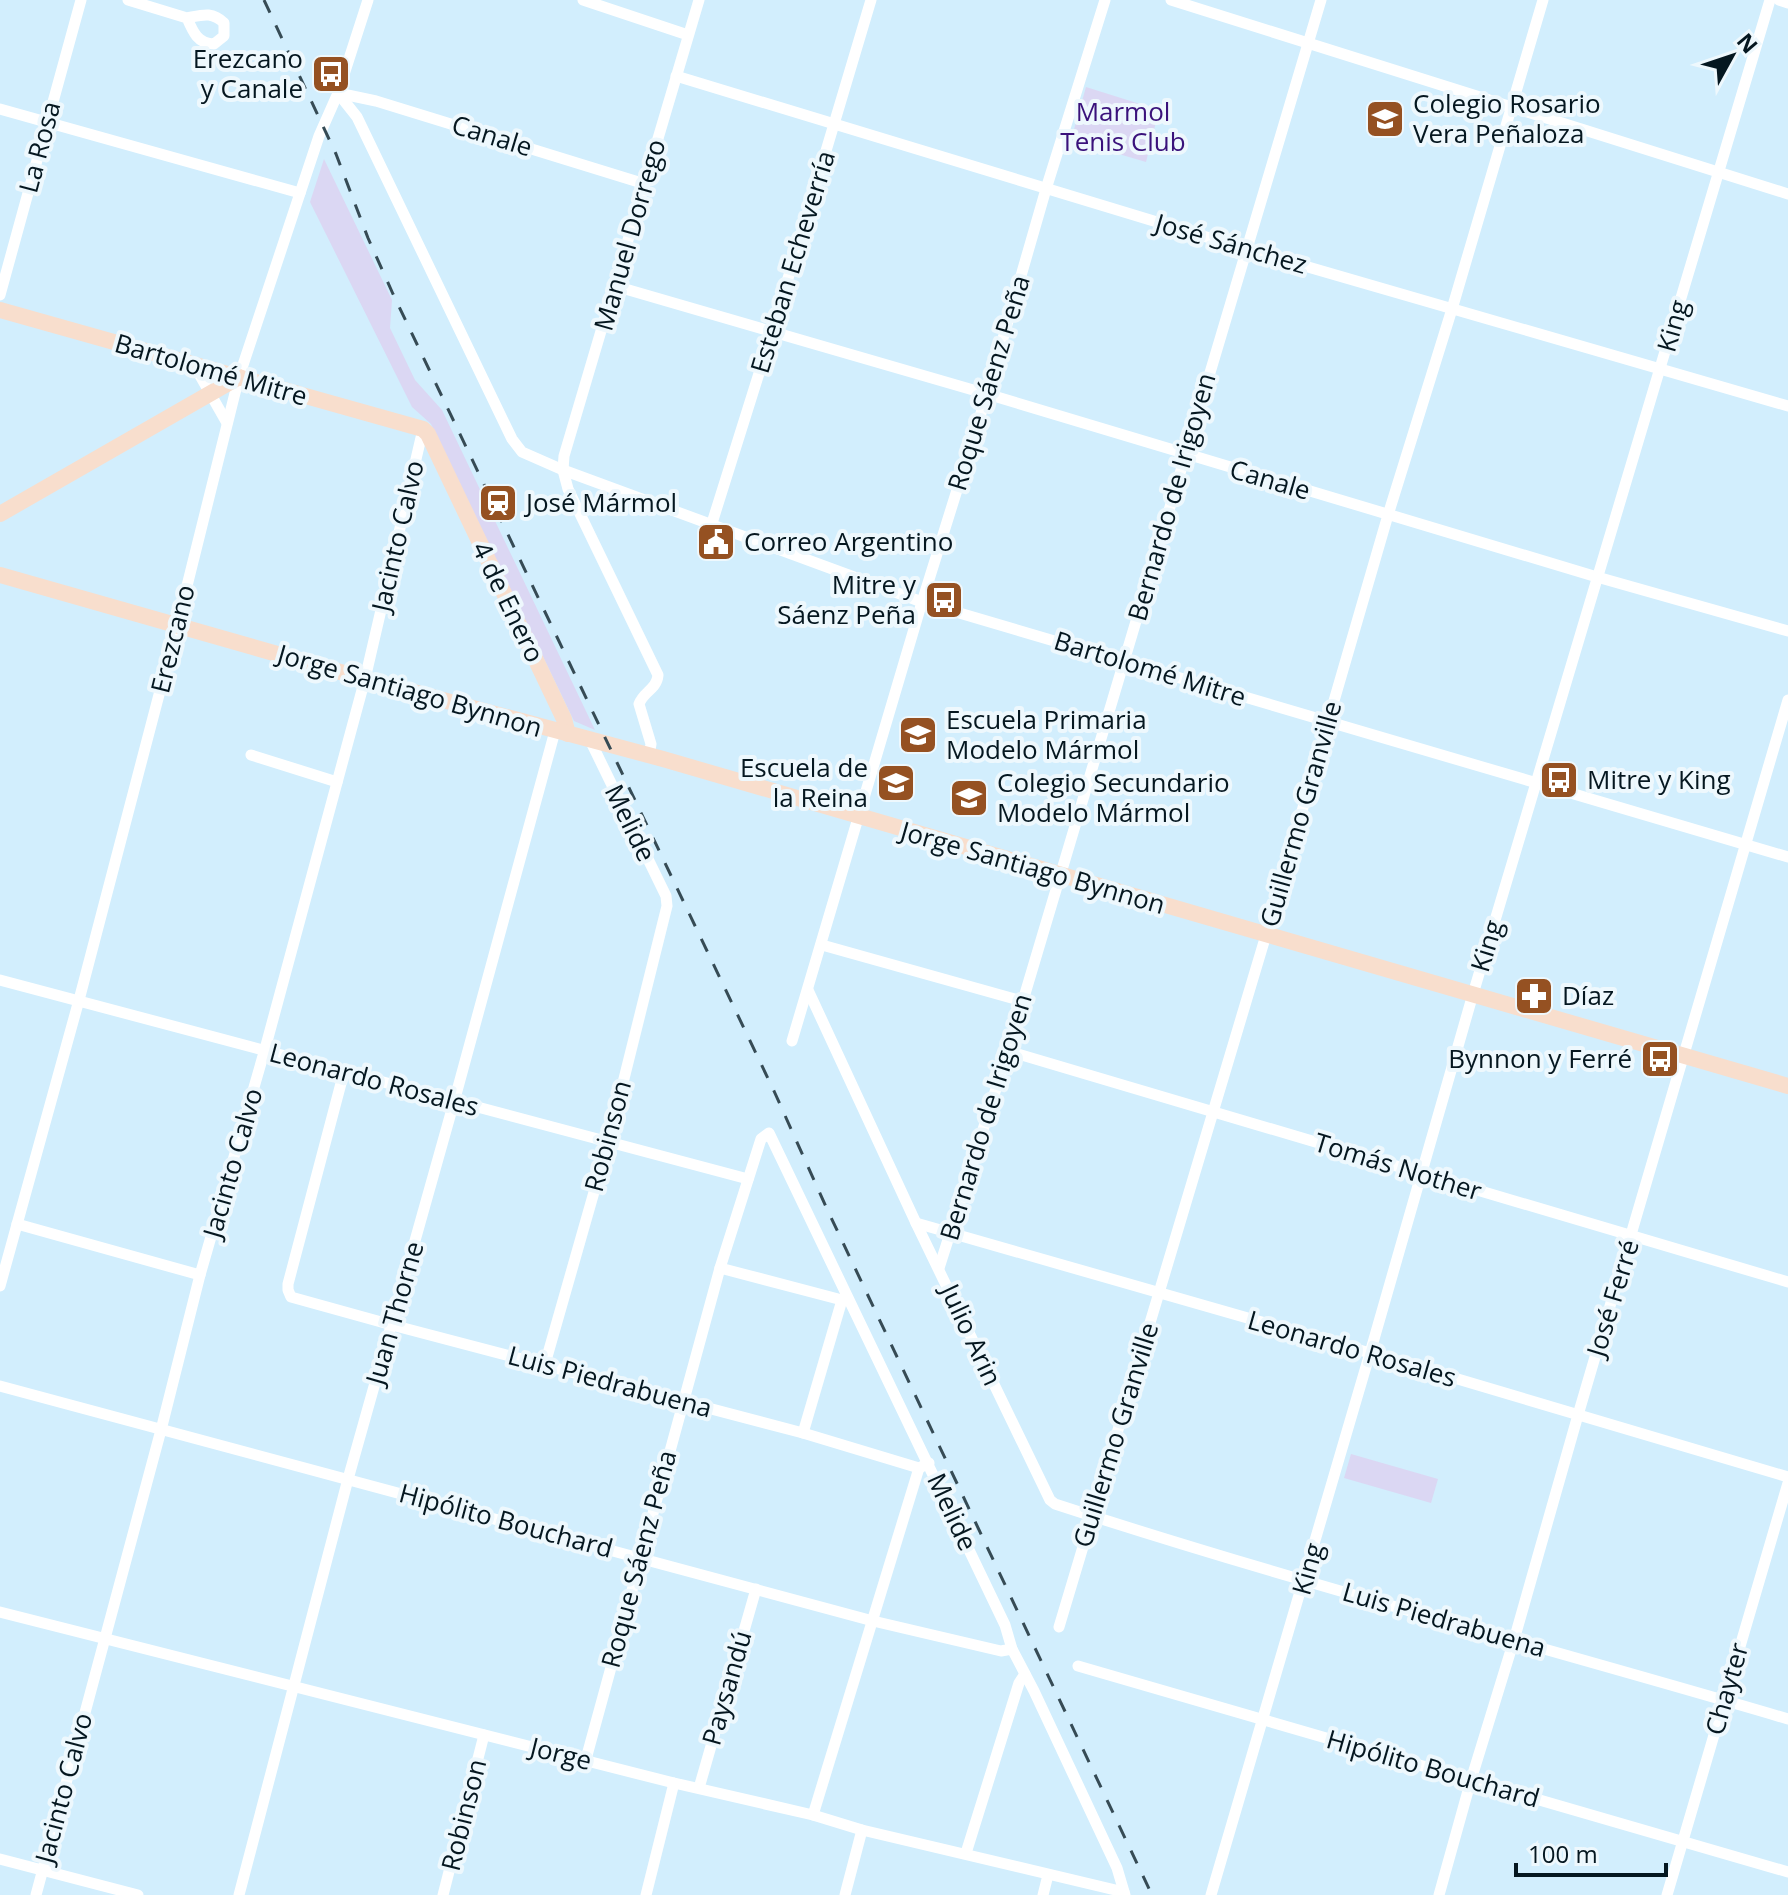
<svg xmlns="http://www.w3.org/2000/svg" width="1788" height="1895" font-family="'Open Sans',sans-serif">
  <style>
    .green { fill: #dbd7f3 }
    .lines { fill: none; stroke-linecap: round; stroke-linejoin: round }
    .street { stroke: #fff; stroke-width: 11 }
    .secondary { stroke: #f8decd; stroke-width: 16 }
    .rail { stroke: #364b55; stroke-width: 3; stroke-dasharray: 14 14; stroke-linecap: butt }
    .labels { text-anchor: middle; stroke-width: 8; stroke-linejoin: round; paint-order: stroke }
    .poi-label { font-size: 26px; fill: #051720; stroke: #eef8fd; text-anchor: start }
    .park-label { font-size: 26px; fill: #3a127b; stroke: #eef8fd }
    .street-label { font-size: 26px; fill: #051720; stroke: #eef8fd }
  </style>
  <rect width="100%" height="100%" fill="#d2eefd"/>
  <g class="green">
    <polygon points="1086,87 1159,110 1146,162 1071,140"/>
    <polygon points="324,159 392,300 390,328 415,380 442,410 595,730 574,721 431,424 412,407 310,202"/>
    <polygon points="1351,1454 1438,1479 1431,1503 1344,1478"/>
  </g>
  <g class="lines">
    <g class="street">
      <path d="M128,0L187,18C193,32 198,44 214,44L224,36V23C212,11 202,15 187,18"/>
      <polyline points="583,0 688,35"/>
      <polyline points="1171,0 1788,194"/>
      <polyline points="1779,0 1788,3"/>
      <polyline points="676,76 1246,249 1788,406"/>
      <polyline points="338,93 357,117 512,439 522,452 563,470 922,602 1788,857"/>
      <polyline points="338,93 376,101 645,184"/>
      <polyline points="0,109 300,193"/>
      <polyline points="615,286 987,394 1597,577 1788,631"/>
      <polyline points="0,295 81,0"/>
      <polyline points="194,365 227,423"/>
      <polyline points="712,523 772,332 871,0"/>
      <polyline points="251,755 337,782"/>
      <path d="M649,756L651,744L639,704C643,692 657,689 658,675L568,489L563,470L564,456L699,0"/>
      <polyline points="822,945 1022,1001"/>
      <polyline points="0,980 748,1179"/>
      <path d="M808,990L916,1223L1050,1500L1055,1504C1297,1583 1544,1647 1788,1719"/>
      <polyline points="792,1041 922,602 987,394 1046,189 1105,0"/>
      <polyline points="1008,1051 1788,1282"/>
      <polyline points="344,1072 288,1284 288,1290 291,1297 392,1325 803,1433 919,1468 929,1463"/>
      <polyline points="916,1223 1370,1353 1788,1477"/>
      <polyline points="17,1224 200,1275"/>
      <polyline points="720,1268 842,1300 847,1300"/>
      <polyline points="939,1268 1008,1051 1321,0"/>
      <polyline points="0,1286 79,1000 177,626 239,377 319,136 338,93 368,0"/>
      <polyline points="545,1364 608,1143 667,906 666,896 590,740"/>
      <polyline points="0,1386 873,1621 1001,1651 1012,1649"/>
      <polyline points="803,1433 842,1300"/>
      <polyline points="0,1612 674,1783 813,1815 862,1830 1124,1892"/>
      <polyline points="1059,1627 1266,935 1388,515 1452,309 1543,0"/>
      <polyline points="1078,1666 1788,1872"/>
      <polyline points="586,1759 720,1268 761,1139 769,1133 1005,1625 1012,1649 1034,1691 1117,1868 1125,1895"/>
      <polyline points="699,1788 756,1589"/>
      <polyline points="813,1815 919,1468"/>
      <polyline points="966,1853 1019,1683 1025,1674"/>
      <polyline points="0,1859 138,1895"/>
      <polyline points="36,1895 161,1430 200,1275 265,1049 365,679 423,429"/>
      <polyline points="239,1895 348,1479 454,1102 555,731"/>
      <polyline points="443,1895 484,1735"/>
      <polyline points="646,1895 674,1783"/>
      <polyline points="845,1895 862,1830"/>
      <polyline points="1043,1895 1048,1875"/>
      <polyline points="1211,1895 1370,1353 1473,994 1770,0"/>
      <polyline points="1439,1895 1471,1780 1514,1640 1578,1415 1788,700"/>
      <polyline points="1667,1895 1788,1483"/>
    </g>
    <g class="secondary">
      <polyline points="0,310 423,429 428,434 564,719 568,734"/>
      <polyline points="0,514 239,377"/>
      <polyline points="0,575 365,679 663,759 1788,1086"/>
    </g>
    <polyline class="rail" points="264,0 336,154 368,238 393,294 774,1091 827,1209 1152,1895"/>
  </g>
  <defs>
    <g id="bus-square" transform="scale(2)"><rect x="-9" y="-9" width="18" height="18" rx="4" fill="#955122" stroke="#eef8fd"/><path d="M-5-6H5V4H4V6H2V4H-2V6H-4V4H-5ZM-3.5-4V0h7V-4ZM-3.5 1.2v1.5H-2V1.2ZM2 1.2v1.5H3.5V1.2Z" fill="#fff"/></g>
    <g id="school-square" transform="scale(2)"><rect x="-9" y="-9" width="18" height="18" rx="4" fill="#955122" stroke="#eef8fd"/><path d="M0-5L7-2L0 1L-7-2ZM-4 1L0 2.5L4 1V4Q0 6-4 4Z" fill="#fff"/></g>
    <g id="station-square" transform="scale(2)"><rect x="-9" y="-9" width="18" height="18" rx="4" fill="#955122" stroke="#eef8fd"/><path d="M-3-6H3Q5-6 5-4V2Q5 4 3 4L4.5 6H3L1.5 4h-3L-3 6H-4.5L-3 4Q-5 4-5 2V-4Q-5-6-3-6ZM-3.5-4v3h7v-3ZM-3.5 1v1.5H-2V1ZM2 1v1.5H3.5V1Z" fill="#fff"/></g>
    <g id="civic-square" transform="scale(2)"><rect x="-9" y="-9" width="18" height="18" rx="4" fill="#955122" stroke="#eef8fd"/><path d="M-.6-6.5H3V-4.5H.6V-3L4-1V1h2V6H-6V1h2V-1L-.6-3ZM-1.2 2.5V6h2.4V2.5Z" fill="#fff"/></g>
    <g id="pharmacy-square" transform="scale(2)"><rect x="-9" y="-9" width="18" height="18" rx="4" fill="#955122" stroke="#eef8fd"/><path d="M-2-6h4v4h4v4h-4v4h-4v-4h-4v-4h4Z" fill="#fff"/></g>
  </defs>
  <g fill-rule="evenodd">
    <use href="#bus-square" x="331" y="74"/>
    <use href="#school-square" x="1385" y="119"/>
    <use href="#station-square" x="498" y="503"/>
    <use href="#civic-square" x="716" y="542"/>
    <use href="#bus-square" x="944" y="600"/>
    <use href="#school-square" x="918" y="735"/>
    <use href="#bus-square" x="1559" y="780"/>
    <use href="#school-square" x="896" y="783"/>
    <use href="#school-square" x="969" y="798"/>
    <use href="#pharmacy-square" x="1534" y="996"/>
    <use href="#bus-square" x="1660" y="1059"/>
  </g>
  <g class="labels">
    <g class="poi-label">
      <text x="303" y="68" text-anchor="end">Erezcano<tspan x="303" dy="30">y Canale</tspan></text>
      <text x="1413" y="113">Colegio Rosario<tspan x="1413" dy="30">Vera Peñaloza</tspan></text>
      <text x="526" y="512">José Mármol</text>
      <text x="744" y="551">Correo Argentino</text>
      <text x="916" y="594" text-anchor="end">Mitre y<tspan x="916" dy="30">Sáenz Peña</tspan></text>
      <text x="946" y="729">Escuela Primaria<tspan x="946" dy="30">Modelo Mármol</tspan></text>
      <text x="868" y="777" text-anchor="end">Escuela de<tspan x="868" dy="30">la Reina</tspan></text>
      <text x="1587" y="789">Mitre y King</text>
      <text x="997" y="792">Colegio Secundario<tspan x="997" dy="30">Modelo Mármol</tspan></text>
      <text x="1562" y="1005">Díaz</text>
      <text x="1632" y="1068" text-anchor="end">Bynnon y Ferré</text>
    </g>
    <g class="park-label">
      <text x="1123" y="121">Marmol<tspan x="1123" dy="30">Tenis Club</tspan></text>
    </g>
    <g class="street-label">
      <text transform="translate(492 136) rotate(17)" y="9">Canale</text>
      <text transform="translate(40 147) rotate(-75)" y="9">La Rosa</text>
      <text transform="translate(630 235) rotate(-74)" y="9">Manuel Dorrego</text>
      <text transform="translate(1231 244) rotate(16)" y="9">José Sánchez</text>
      <text transform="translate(793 262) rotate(-73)" y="9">Esteban Echeverría</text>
      <text transform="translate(1673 326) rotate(-74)" y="9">King</text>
      <text transform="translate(211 370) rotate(16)" y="9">Bartolomé Mitre</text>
      <text transform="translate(989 383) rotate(-73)" y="9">Roque Sáenz Peña</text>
      <text transform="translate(1270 480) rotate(16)" y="9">Canale</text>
      <text transform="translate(1172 497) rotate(-74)" y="9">Bernardo de Irigoyen</text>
      <text transform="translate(398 536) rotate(-77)" y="9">Jacinto Calvo</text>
      <text transform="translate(508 602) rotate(64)" y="9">4 de Enero</text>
      <text transform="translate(173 639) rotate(-76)" y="9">Erezcano</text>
      <text transform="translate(1150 669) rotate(17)" y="9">Bartolomé Mitre</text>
      <text transform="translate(410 691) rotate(16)" y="9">Jorge Santiago Bynnon</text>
      <text transform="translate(1301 814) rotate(-74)" y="9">Guillermo Granville</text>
      <text transform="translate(630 823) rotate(64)" y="9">Melide</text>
      <text transform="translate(1033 868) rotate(16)" y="9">Jorge Santiago Bynnon</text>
      <text transform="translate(1487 946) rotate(-73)" y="9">King</text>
      <text transform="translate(374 1080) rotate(15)" y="9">Leonardo Rosales</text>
      <text transform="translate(986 1117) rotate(-73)" y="9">Bernardo de Irigoyen</text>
      <text transform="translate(608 1136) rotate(-75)" y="9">Robinson</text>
      <text transform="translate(233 1163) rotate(-74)" y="9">Jacinto Calvo</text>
      <text transform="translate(1398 1167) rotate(17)" y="9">Tomás Nother</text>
      <text transform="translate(1613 1298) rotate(-73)" y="9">José Ferré</text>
      <text transform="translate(395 1313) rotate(-74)" y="9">Juan Thorne</text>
      <text transform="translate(971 1335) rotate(65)" y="9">Julio Arin</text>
      <text transform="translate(1352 1349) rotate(16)" y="9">Leonardo Rosales</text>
      <text transform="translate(610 1382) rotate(15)" y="9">Luis Piedrabuena</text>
      <text transform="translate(1116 1435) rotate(-73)" y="9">Guillermo Granville</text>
      <text transform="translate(952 1512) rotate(65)" y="9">Melide</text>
      <text transform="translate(506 1521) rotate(15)" y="9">Hipólito Bouchard</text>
      <text transform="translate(639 1559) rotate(-75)" y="9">Roque Sáenz Peña</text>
      <text transform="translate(1308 1569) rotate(-74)" y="9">King</text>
      <text transform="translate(1444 1620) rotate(16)" y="9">Luis Piedrabuena</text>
      <text transform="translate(727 1688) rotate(-74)" y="9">Paysandú</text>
      <text transform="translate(1727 1689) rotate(-74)" y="9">Chayter</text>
      <text transform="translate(561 1754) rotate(14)" y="9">Jorge</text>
      <text transform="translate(1433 1769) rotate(16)" y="9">Hipólito Bouchard</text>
      <text transform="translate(64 1788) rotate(-75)" y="9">Jacinto Calvo</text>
      <text transform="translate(464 1815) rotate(-76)" y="9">Robinson</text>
    </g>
  </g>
  <g transform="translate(1732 56) rotate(50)" stroke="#eef8fd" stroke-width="6" paint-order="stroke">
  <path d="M0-6L14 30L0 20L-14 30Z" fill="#051720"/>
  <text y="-12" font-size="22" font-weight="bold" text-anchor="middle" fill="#051720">N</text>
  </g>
  <path d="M1516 1863v12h150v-12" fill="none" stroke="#051720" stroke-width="4"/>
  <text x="1528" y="1863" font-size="24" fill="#051720" stroke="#eef8fd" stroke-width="6" paint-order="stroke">100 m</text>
</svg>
